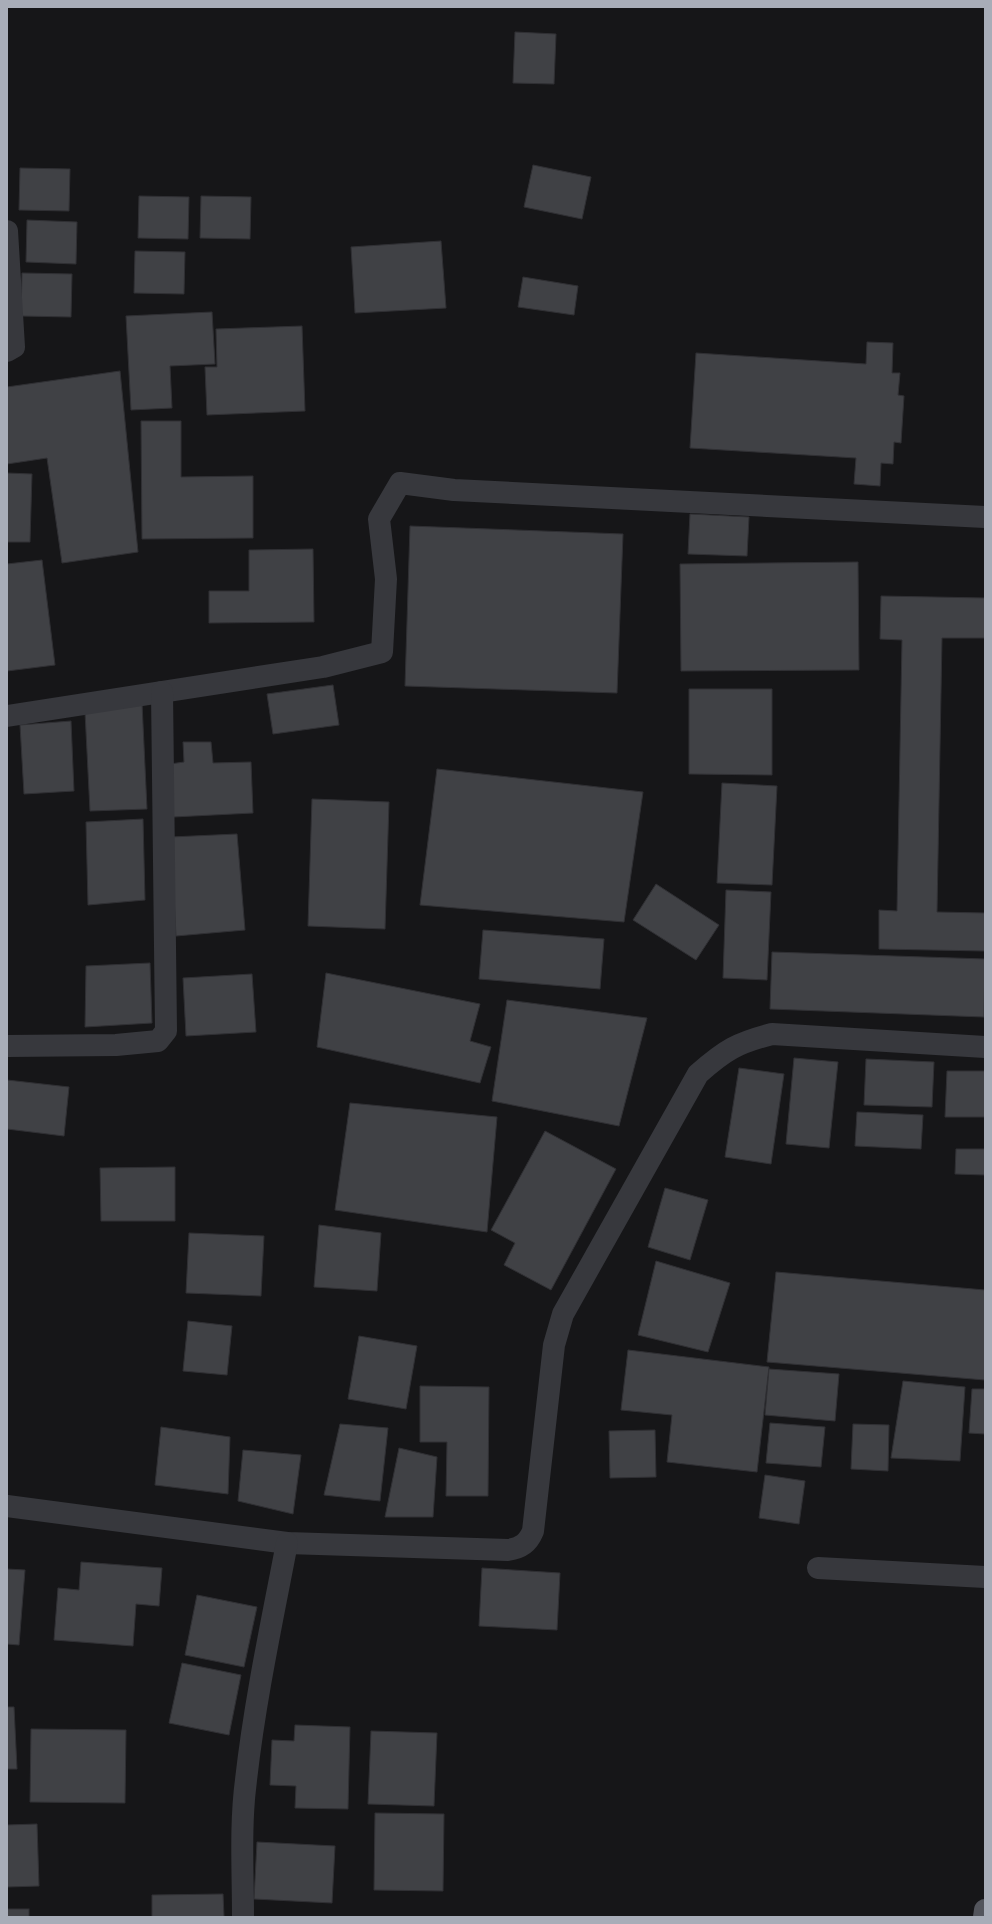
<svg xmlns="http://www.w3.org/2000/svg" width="992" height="1924" font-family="'Roboto Condensed',sans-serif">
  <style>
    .building { fill: #404145; stroke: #303034 }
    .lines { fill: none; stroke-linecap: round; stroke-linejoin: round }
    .minor { stroke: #37383d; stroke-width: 22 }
    .major { stroke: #53555c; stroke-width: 22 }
  </style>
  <rect width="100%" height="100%" fill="#161618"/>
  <g class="building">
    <polygon points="515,32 556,34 554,84 513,83"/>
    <polygon points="533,165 591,177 582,219 524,207"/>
    <polygon points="20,168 70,169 69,211 19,210"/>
    <polygon points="139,196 189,197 188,239 138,238"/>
    <polygon points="201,196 251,197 250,239 200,238"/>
    <polygon points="27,220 77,222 76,264 26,262"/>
    <polygon points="441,241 446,308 355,313 351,247"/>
    <polygon points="135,251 185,252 184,294 134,293"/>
    <polygon points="22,273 72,274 71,317 21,316"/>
    <polygon points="523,277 578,286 574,315 518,307"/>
    <polygon points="212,312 215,364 170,366 172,408 131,410 126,316"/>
    <polygon points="302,326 305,411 207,415 205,367 217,367 216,329"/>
    <polygon points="867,342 893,343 892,373 900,373 898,395 904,396 901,443 894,442 893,464 881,463 880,486 854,484 856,458 690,448 696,353 866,364"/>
    <polygon points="120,371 138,552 62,563 47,458 7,464 7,387"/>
    <polygon points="141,421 181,421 181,477 253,476 253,538 142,539"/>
    <polygon points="7,473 32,474 30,542 7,542"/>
    <polygon points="690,514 749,517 747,556 688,554"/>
    <polygon points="410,526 623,534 617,693 405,686"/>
    <polygon points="313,549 314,622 209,623 209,591 249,591 249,550"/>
    <polygon points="42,560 55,665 7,671 7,564"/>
    <polygon points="858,562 859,670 681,671 680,564"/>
    <polygon points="881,596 985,598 985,638 942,638 937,912 985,913 985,951 879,949 879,910 897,911 902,640 880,639"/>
    <polygon points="333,685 339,725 273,734 267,694"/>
    <polygon points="689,689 772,689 772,775 689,774"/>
    <polygon points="142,703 147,809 90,811 85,712"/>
    <polygon points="71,721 74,791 24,794 20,725"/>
    <polygon points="183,742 211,742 213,763 251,762 253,813 173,817 170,764 184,762"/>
    <polygon points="437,769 643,792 624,922 420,905"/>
    <polygon points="722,783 777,786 772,885 717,883"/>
    <polygon points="312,799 389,802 385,929 308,926"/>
    <polygon points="143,819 145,900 88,905 86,822"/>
    <polygon points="237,834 245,930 176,936 171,837"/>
    <polygon points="656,884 719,925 696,960 633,920"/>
    <polygon points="726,890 771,892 767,980 723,978"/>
    <polygon points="483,930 604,939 600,989 479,979"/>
    <polygon points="772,952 985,959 984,1017 770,1009"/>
    <polygon points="150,963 152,1023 85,1027 86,966"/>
    <polygon points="326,973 480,1004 470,1041 491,1047 480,1083 317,1047"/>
    <polygon points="252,974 256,1032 186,1036 183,978"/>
    <polygon points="507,1000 647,1018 619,1126 492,1101"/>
    <polygon points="794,1058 838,1062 829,1148 786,1144"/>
    <polygon points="866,1059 934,1062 932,1107 864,1105"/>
    <polygon points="739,1068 784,1074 771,1164 725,1157"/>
    <polygon points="947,1071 985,1071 985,1117 945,1117"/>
    <polygon points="7,1080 69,1087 64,1136 7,1129"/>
    <polygon points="350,1103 497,1117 487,1232 335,1210"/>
    <polygon points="857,1112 923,1115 921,1149 855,1146"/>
    <polygon points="545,1131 616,1169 551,1290 504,1265 515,1243 491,1230"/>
    <polygon points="956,1149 985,1149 985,1175 955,1174"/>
    <polygon points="175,1167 175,1221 101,1221 100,1168"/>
    <polygon points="665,1188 708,1200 690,1260 648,1247"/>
    <polygon points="319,1225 381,1233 377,1291 314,1287"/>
    <polygon points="189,1233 264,1236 261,1296 186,1293"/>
    <polygon points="656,1261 730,1283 708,1352 638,1335"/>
    <polygon points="776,1272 985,1290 985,1380 767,1362"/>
    <polygon points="188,1321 232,1326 227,1375 183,1371"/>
    <polygon points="359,1336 417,1346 406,1409 348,1399"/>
    <polygon points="628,1350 769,1367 757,1472 667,1462 672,1415 621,1410"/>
    <polygon points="769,1369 839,1374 835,1421 765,1415"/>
    <polygon points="903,1381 965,1387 960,1461 891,1458"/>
    <polygon points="420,1386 489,1387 488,1496 446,1496 447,1442 420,1442"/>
    <polygon points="972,1389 985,1389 985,1434 969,1433"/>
    <polygon points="770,1423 825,1427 821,1467 766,1463"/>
    <polygon points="340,1424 388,1428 380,1501 324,1495"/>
    <polygon points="853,1424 889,1425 888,1471 851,1469"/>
    <polygon points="161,1427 230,1437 228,1494 155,1485"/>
    <polygon points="655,1430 656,1477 610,1478 609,1431"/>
    <polygon points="399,1448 437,1457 433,1517 385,1517"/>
    <polygon points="243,1450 301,1455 293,1514 238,1501"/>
    <polygon points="765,1475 805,1481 799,1524 759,1518"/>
    <polygon points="81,1562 162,1568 159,1606 136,1604 133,1646 54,1640 58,1588 79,1590"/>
    <polygon points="482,1568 560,1573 557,1630 479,1626"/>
    <polygon points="7,1569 25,1570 19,1645 7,1644"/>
    <polygon points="197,1595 257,1607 244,1667 185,1655"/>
    <polygon points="182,1663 241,1675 229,1735 169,1723"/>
    <polygon points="7,1707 14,1707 17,1769 7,1769"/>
    <polygon points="295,1725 350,1727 348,1809 295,1808 296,1786 270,1785 272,1740 294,1741"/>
    <polygon points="31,1729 126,1730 125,1803 30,1802"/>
    <polygon points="371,1731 437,1733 434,1806 368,1804"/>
    <polygon points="375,1813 444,1814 443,1891 374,1890"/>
    <polygon points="37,1824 39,1886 7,1887 7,1825"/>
    <polygon points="257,1842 335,1846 332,1903 254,1899"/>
    <polygon points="223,1894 224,1917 152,1917 152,1895"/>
    <rect x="7" y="1909" width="22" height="8"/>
  </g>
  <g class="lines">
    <g class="minor">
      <polyline points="7,231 14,347 7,351"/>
      <polyline points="7,716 323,667 382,652 386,579 379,519 400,483 454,490 985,517"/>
      <polyline points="7,1046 116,1045 158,1041 166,1031 162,692"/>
      <path d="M7,1506L287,1543L508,1550C521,1548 528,1543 533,1531L554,1345L563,1314L698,1074C725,1050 737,1043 772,1034L985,1047"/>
      <polyline points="818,1568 985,1577"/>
      <path d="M243,1917C243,1871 240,1825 246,1780C255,1700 272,1621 287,1543"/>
    </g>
    <polyline class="major" points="984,1917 985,1910"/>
  </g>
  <rect width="992" height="1924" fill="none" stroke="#a8adb8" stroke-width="16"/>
</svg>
